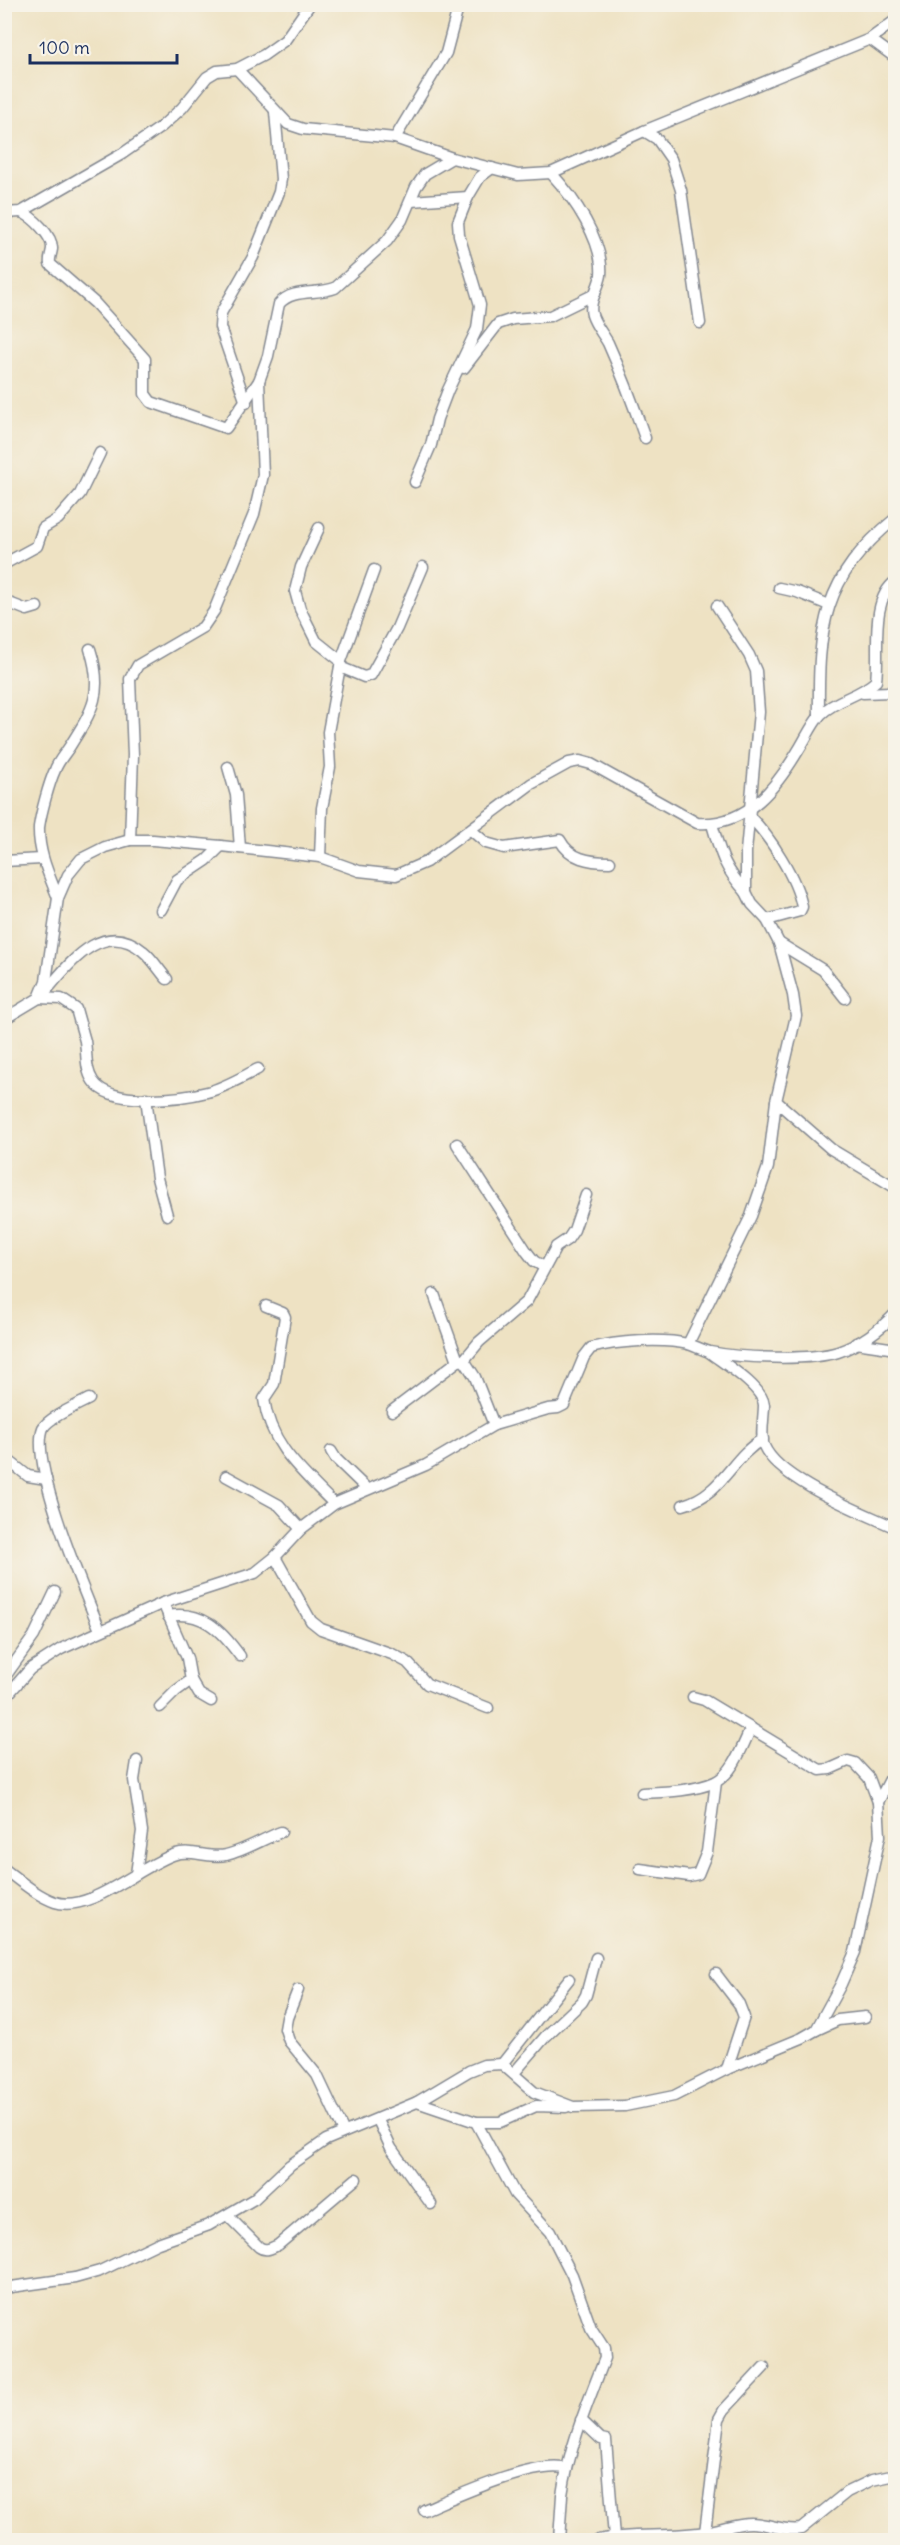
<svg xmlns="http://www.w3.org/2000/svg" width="900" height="2545" font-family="Delius,sans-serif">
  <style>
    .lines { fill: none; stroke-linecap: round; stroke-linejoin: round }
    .street-casing { stroke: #848890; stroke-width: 13 }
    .street { stroke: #fff; stroke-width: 10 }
  </style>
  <rect width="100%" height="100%" fill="#f7f3e8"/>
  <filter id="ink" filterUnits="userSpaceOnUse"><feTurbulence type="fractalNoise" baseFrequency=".0167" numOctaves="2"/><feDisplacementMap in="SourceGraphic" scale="12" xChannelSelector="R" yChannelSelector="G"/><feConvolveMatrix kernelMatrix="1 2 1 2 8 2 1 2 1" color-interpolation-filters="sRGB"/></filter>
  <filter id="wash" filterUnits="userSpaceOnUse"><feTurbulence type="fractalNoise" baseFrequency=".008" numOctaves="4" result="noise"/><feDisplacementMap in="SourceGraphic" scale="24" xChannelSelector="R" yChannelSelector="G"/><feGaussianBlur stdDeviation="1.35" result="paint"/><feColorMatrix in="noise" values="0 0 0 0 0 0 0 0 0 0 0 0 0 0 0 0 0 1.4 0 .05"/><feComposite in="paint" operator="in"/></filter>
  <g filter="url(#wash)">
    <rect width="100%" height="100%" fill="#eee2c3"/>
  </g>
  <g filter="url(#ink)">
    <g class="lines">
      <g class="street-casing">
        <g id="street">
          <polyline points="870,39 896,58"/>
          <polyline points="237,69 288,124 303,129 395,138 452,158 518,175 551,173 644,131 870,39 896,20"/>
          <polyline points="644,131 657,139 671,159 681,190 700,323"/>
          <polyline points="395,138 446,53 459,4"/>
          <path d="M551,173C573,197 604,241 601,275C599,288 588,302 592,315C595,325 603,334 608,343C622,374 634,406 645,438"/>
          <polyline points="411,201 468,197"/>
          <path d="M21,212C32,216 53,236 52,249C51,256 49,258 50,264L95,303L145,359V394L151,402L226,428L259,381L268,356L279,304C292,288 317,295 335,288L387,241L402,220L416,187L425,174L452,158"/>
          <polyline points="4,213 21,212 122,154 161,127 182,108 207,77 217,71 237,69 264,55 285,40 310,4"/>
          <polyline points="464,368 498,324 513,319 550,316 595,294"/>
          <polyline points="246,403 220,327 221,313 253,257 279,192 281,179 275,112"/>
          <polyline points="415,482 431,445 437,419 448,390 477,329 480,305 459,235 458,222 468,197 480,177 492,168"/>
          <polyline points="319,528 301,567 295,591 300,609 316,641 341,661"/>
          <polyline points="4,564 37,546 43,528 58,519 80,494 100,453"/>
          <polyline points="779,588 797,592 829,605"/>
          <polyline points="4,601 27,610 37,607"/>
          <polyline points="340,667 364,677 371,675 397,628 423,567"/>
          <polyline points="863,693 890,692 896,694"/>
          <path d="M819,716C818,627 822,578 896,518"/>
          <polyline points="228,767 236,795 240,848"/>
          <path d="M749,816C770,836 797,879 802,907L800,911L767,920"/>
          <path d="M712,824C721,855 724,868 746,892"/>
          <path d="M471,830L486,843L504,848L560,840C570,859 589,862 610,862"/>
          <polyline points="130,840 133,755 130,679 138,665 203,627 214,611 254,514 263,475 259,381"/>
          <polyline points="320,857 322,808 330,767 328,732 341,661 374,570"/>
          <polyline points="4,861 42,859"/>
          <path d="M58,898C49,875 38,852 39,827C41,813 49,783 55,770C58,761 65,754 70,746C93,710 104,692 90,649"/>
          <polyline points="161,910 177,880 207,860 221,846"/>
          <polyline points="779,943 823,970 845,998"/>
          <path d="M44,993C68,966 102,917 143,951C152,958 159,970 167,979"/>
          <path d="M39,998L61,999L76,1009C79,1020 82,1030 85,1041C87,1054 85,1069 93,1081C110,1107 180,1099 207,1092C224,1088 242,1077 258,1069"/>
          <path d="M4,1019L39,998L46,981L58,898L68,875L81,859L105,847L130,840H153L221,846L320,857L359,871L396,875L426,862L531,784L569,763L580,761L591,764L697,823C748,827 778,785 801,746C807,736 813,723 821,714C838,698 857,698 876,681C880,651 869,600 896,581"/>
          <polyline points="146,1098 157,1178 167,1215"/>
          <polyline points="776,1101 831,1149 896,1188"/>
          <polyline points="457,1144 527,1252 534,1261 544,1267"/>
          <polyline points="434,1294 458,1361"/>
          <path d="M266,1306L283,1313L285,1317L274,1384L264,1399C270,1446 303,1472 334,1504"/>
          <polyline points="856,1343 896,1349"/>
          <polyline points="688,1344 751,1216 768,1167 776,1101 796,1016 793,995 779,943 767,920 752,904 746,892 746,852 759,712 756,671 749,655 717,606"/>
          <path d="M709,1352C723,1363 763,1387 764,1405C764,1417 760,1436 764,1446C779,1481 862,1512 896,1528"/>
          <polyline points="464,1360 479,1342 527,1301 556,1247 568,1239 574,1230 586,1195"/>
          <path d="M89,1399C78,1405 48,1418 43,1428C29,1463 85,1593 100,1630"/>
          <polyline points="392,1411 458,1361 464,1360 475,1377 494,1425"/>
          <polyline points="331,1451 336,1459 367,1489"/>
          <polyline points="4,1457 28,1476 46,1479"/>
          <polyline points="226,1476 279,1505 301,1529"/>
          <path d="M683,1505C723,1494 731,1457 763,1439"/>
          <polyline points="275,1557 311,1621 321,1629 392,1654 407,1662 427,1684 488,1708"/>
          <polyline points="163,1603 187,1658 191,1680 199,1694 211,1701"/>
          <path d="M168,1616C202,1610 221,1630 240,1656"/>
          <polyline points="4,1678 34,1636 55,1592"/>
          <path d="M4,1699L30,1669L61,1649L163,1603L255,1573L275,1557L301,1529L334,1504L426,1465L494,1425L548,1409L558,1408L564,1405L584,1357L591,1348C617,1341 662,1338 688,1344C695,1346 702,1350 710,1352C740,1358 809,1361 838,1352C859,1345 881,1329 896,1313"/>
          <polyline points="160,1707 176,1691 191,1680"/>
          <path d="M642,1793C663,1792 695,1791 715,1782C733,1774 743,1745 751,1728"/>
          <polyline points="878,1802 896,1768"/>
          <path d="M4,1869C19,1880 37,1896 55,1902C90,1914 142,1864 176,1854C191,1849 210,1859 226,1855C244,1851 263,1839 281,1832"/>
          <polyline points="640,1869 689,1876 698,1874 707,1852 716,1782"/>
          <polyline points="136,1874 142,1831 134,1780 137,1761"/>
          <polyline points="716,1974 739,2004 744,2017 727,2069"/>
          <polyline points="298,1990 287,2018 285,2029 289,2041 317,2075 344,2132"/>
          <polyline points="816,2030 838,2020 865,2017"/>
          <polyline points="502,2064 569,1979"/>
          <polyline points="514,2073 545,2037 582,2002 586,1995 596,1958"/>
          <polyline points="417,2102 476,2122 500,2122 536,2106 566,2107"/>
          <polyline points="378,2120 391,2148 431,2204"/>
          <path d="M476,2122L515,2194L550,2232L572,2275L591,2328L604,2348L605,2358C588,2402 569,2447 562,2495C561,2510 560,2525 559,2540"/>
          <path d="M228,2216L259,2247C266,2252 271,2248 278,2245L356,2179"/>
          <polyline points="4,2288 75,2278 100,2271 158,2243 209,2225 254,2199 290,2165 326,2140 417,2102 469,2071 484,2065 502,2064 534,2092 573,2107 625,2106 674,2096 727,2069 802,2038 816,2030 841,1984 855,1952 880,1836 878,1802 869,1778 855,1763 848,1761 830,1769 820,1770 704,1700 693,1697"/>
          <polyline points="581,2420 601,2439 606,2440 614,2537"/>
          <path d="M424,2510C455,2497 537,2459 567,2469"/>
          <polyline points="705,2532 719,2419 724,2410 764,2367"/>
          <path d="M598,2540C633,2533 669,2538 705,2532C720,2530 735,2523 751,2523C768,2523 784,2532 801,2529L847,2492L872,2480L896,2475"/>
        </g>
      </g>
      <use href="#street" class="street"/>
    </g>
  </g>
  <rect width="900" height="2545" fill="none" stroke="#f7f3e8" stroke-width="24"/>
  <path d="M30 54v9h147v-9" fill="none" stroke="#1b2f5e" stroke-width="3"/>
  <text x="39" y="54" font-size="18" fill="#1b2f5e" stroke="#f7f3e8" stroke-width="4.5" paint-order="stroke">100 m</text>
</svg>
